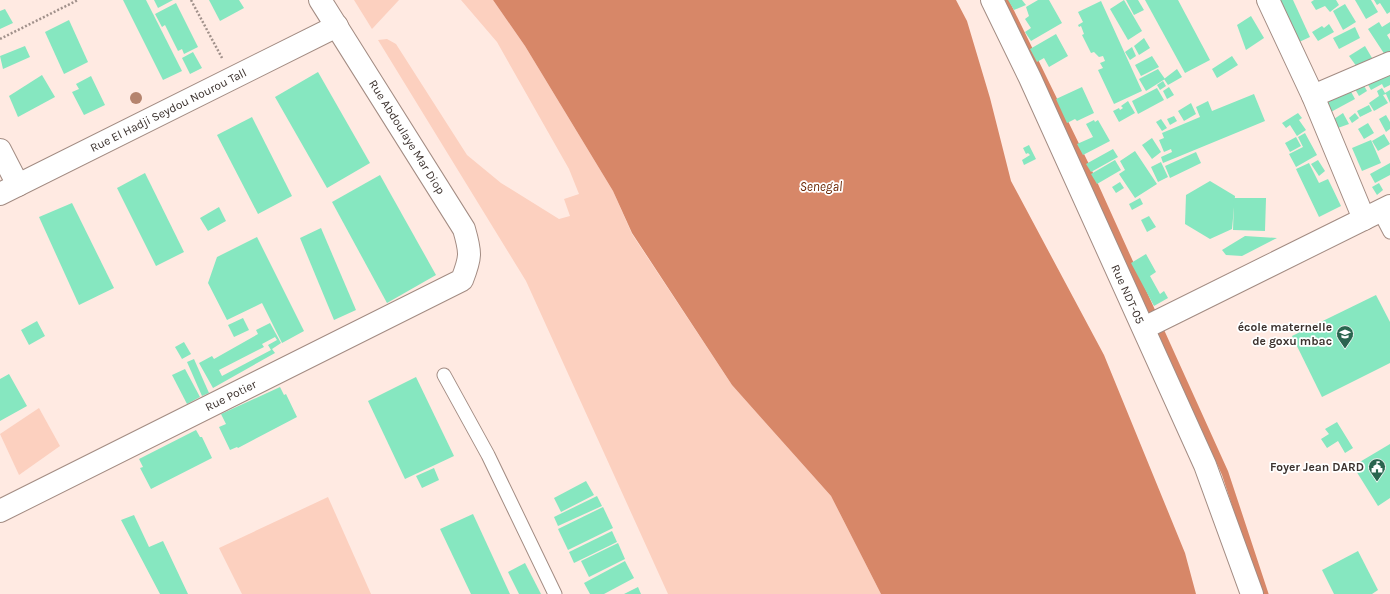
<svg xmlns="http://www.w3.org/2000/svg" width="1390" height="594" font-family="Karla,sans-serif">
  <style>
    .green { fill: #fcd0bf }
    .water { fill: #d78768 }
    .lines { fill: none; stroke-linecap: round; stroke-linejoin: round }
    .stream { stroke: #d78768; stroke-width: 7 }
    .building { fill: #86e7c0; fill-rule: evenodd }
    .service-casing { stroke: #a38c83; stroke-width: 15 }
    .minor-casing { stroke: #a38c83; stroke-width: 24 }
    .path { stroke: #a1918b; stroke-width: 2.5; stroke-dasharray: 2 2; stroke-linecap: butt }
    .service { stroke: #fff; stroke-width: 13 }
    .minor { stroke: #fff; stroke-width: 22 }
    .tree { fill: #b5846e }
    .labels { text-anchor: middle; stroke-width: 3.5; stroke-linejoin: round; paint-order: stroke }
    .street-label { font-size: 12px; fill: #3c322e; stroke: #fff }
    .poi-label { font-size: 12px; font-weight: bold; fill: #3c322e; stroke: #fff; text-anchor: end }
    .water-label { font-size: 13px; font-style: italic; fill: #6b2400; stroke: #fff }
  </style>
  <rect width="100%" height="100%" fill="#ffeae2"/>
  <g class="green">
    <polygon points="354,0 399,0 372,29"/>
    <polygon points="461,0 493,0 525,46 613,191 632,234 732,385 831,496 881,594 668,594 526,281 378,40 387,39 396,44 467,155 501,183 559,219 570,216 564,199 579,194 569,169 497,42"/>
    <polygon points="39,408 60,446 19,475 0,434"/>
    <polygon points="328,497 371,594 242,594 219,548"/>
  </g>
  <polygon class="water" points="493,0 956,0 967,21 990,98 1011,181 1104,355 1185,553 1196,594 881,594 831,496 732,385 632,233 613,191 525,46"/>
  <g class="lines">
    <polyline class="stream" points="1005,0 1086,166 1225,473 1265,594"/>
  </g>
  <g class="building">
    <polygon points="123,0 146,0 182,71 163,80"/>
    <polygon points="154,0 173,0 158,8"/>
    <polygon points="209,0 239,0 244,8 220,21"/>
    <polygon points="1008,0 1022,0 1026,5 1014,10"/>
    <polygon points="1038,0 1049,0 1062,23 1031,41 1025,32 1031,28 1025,19 1029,16 1026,7"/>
    <polygon points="1124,0 1142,31 1128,40 1110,9"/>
    <polygon points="1126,0 1138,0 1144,10 1134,15"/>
    <polygon points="1145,0 1178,0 1210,60 1185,73"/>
    <polygon points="1277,0 1293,0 1310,37 1297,43"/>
    <polygon points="1314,0 1336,0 1339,5 1330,12 1325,6 1316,10 1311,2"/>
    <polygon points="1355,0 1371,0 1378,12 1366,19"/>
    <polygon points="1374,0 1390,0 1390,12 1387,14 1380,3 1377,5"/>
    <polygon points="1101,1 1142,91 1114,104 1098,70 1103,68 1100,63 1105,61 1103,56 1099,57 1094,52 1091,53 1082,35 1084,34 1081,26 1079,27 1078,25 1083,22 1078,12"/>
    <polygon points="176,3 198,47 184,54 182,49 178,51 165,25 162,27 155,14"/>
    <polygon points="1345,4 1356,22 1343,30 1333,11"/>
    <polygon points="5,9 13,23 0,29 0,11"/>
    <polygon points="1251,16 1264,38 1246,50 1237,25"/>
    <polygon points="69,20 88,62 64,74 45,32"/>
    <polygon points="1379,22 1382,27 1390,22 1390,33 1387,35 1390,40 1390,52 1385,55 1368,29"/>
    <polygon points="1329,24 1334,32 1318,41 1312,32 1322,26 1324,28"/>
    <polygon points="1355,27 1360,38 1339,49 1333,38"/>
    <polygon points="1056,34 1068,56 1049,67 1044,58 1037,62 1030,49"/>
    <polygon points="1144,38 1150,48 1139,55 1134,46"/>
    <polygon points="25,46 30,57 3,69 0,56"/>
    <polygon points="1365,46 1372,58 1357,67 1349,56"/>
    <polygon points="1132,47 1136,56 1130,60 1125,52"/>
    <polygon points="193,52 202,68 190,74 182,58"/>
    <polygon points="1152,56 1159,67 1141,76 1135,65"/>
    <polygon points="1232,56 1238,65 1217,78 1212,69"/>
    <polygon points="1158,69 1165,79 1146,91 1139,79"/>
    <polygon points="1177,69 1182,77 1168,85 1164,79"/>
    <polygon points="318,72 370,163 327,188 275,97"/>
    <polygon points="1390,72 1390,85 1384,88 1382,84 1371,90 1367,83"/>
    <polygon points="42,75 55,97 18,117 9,96"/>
    <polygon points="91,76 105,105 84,115 72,92 79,89 76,84"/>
    <polygon points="1163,81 1166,86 1160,90 1157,85"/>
    <polygon points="1363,84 1367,91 1359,96 1355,89"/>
    <polygon points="1082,87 1094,113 1077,121 1075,119 1067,123 1056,99"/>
    <polygon points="1169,87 1174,95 1167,99 1163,91"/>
    <polygon points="1157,88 1164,100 1138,114 1132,101"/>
    <polygon points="1349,88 1355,99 1329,113 1323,102"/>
    <polygon points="1382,88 1385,93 1390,90 1390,103 1386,94 1383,95 1388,103 1374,111 1369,103 1379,96 1377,91"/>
    <polygon points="1254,94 1265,121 1163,163 1161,157 1172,152 1171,149 1164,152 1159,140 1164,138 1162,133 1200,117 1196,107 1208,101 1212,111"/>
    <polygon points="1128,101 1135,113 1119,122 1113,111 1119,108 1120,110 1123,108 1121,106"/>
    <polygon points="1191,103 1196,114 1184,121 1178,111"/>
    <polygon points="1369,105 1372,111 1360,117 1357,111"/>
    <polygon points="1298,113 1302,118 1299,120 1306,130 1297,136 1290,125 1286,128 1282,123"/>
    <polygon points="1343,113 1349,124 1335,129 1331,121"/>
    <polygon points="1355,113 1359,118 1352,123 1349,118"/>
    <polygon points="1386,115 1390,122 1390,129 1386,132 1379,119"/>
    <polygon points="1174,116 1177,121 1170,125 1167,119"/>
    <polygon points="252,117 292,196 258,214 217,135"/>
    <polygon points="1161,119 1167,128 1162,131 1156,122"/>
    <polygon points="1094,120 1095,122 1098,120 1110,141 1083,155 1077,144 1093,137 1086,124"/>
    <polygon points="1368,123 1374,133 1364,139 1358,129"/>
    <polygon points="1305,133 1317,155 1296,167 1289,154 1303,147 1298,137"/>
    <polygon points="1384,134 1390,144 1378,151 1372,141"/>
    <polygon points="1296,137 1301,146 1290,152 1285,143"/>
    <polygon points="1152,138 1161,152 1152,159 1142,145"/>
    <polygon points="1371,140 1381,163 1362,171 1352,148"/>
    <polygon points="1029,145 1036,159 1024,165 1022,160 1030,155 1028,153 1026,154 1023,148"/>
    <polygon points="1113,149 1118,157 1091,172 1086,164"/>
    <polygon points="1135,151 1157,184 1135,198 1119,174 1125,170 1120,161"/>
    <polygon points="1196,152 1201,163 1170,178 1165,166"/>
    <polygon points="1115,160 1121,170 1097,184 1091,174"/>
    <polygon points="1318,160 1325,171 1319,176 1311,164"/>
    <polygon points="1161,162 1168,177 1158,182 1151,167"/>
    <polygon points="1309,163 1319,183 1328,179 1341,206 1319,217 1296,169"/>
    <polygon points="1390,163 1390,175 1375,183 1370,174"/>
    <polygon points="145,173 184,252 156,266 117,188"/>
    <polygon points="380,175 436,275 387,303 332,202"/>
    <polygon points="1210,181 1235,196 1232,229 1210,239 1185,224 1186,195"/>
    <polygon points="1120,182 1124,188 1116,193 1112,187"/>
    <polygon points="1379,183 1383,190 1377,195 1372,187"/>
    <polygon points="1140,198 1143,204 1132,210 1129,204"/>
    <polygon points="1234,198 1266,198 1265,231 1233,230"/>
    <polygon points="72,203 114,288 79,305 39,217"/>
    <polygon points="219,207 226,221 208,231 200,218"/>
    <polygon points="1149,216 1156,227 1147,232 1141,220"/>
    <polygon points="321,228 356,310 334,320 300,238"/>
    <polygon points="1245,236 1277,238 1242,256 1226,255 1222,250"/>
    <polygon points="257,237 304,331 282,343 262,303 227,320 208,283 217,257"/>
    <polygon points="1146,254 1156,272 1150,276 1160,294 1164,291 1168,298 1154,306 1131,263"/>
    <polygon points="1376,295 1390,322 1390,363 1322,397 1292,336"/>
    <polygon points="243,318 249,330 234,337 228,325"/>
    <polygon points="37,321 45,336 29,345 21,330"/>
    <path d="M270,323L281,343L272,349L275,353L213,388L199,363L212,356L214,359L258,334L256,330ZM275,337L277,340L268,345L271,350L222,376L219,370L264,347L262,344Z"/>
    <polygon points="184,342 191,354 182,359 175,347"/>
    <polygon points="194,359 209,393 202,396 187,362"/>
    <polygon points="185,369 200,397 187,404 172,375"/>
    <polygon points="9,374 27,406 0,421 0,379"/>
    <polygon points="416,377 454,456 405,479 368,401"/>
    <polygon points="280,387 284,395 286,394 297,417 238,448 237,447 230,450 219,427 226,424 221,414"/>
    <polygon points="1337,422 1353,448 1345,453 1338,441 1327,448 1321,439 1329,434 1325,429"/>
    <polygon points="196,430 200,437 202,437 212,458 151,489 140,468 143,467 139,459"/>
    <polygon points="1390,444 1390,498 1378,506 1353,466"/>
    <polygon points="434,468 439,480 422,488 416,476"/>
    <polygon points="586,481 594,495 561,512 554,498"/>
    <polygon points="597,496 602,506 558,526 554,517"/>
    <polygon points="603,507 613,528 568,550 558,529"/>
    <polygon points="473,514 510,594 471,594 440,529"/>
    <polygon points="134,515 149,547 163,541 188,594 160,594 121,520"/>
    <polygon points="612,531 617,542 574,563 569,552"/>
    <polygon points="618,543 625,559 589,577 581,561"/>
    <polygon points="1358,551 1378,590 1372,594 1334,594 1322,570"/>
    <polygon points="625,561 634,578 604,594 590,594 584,583"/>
    <polygon points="525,563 541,594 519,594 508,572"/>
    <polygon points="638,587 641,594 624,594"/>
  </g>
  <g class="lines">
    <g class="service-casing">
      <g id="service">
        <polyline points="1379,211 1390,232"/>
        <polyline points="444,375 488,455 555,594"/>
      </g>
    </g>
    <g class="minor-casing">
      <g id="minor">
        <path id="s1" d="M992,0L1030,78L1205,465L1252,594"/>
        <polyline points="1268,0 1313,96 1364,219"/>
        <polyline points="1313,96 1390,63"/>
        <polyline points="0,150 18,185"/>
        <path id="s2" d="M0,194L337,26"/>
        <polyline points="1144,328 1390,206"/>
        <path id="s3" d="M0,511L462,280C471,257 471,253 464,229L320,0"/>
      </g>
    </g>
    <g class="path">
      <polyline points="191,0 222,58"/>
      <polyline points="0,39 78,0"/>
    </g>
    <use href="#service" class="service"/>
    <use href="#minor" class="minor"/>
  </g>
  <circle class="tree" cx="136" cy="98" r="6"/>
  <defs>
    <g id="school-pin" transform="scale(0.9)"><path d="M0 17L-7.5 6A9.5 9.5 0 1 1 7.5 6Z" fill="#2a654f" stroke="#fff"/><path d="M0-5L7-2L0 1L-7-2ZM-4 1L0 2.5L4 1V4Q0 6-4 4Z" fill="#fff"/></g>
    <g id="civic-pin" transform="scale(0.9)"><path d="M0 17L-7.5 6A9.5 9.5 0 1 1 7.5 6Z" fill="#2a654f" stroke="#fff"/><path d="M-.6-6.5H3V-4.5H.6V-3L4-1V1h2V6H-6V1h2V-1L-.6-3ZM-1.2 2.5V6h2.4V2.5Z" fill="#fff"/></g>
  </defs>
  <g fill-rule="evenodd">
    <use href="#school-pin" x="1345" y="334"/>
    <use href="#civic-pin" x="1377" y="467"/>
  </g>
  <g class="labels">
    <g class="street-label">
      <text dy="4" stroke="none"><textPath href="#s2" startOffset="188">Rue El Hadji Seydou Nourou Tall</textPath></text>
      <text transform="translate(407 137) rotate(58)" y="4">Rue Abdoulaye Mar Diop</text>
      <text dy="4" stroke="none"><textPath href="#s1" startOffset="324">Rue NDT-05</textPath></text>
      <text dy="4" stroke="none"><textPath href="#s3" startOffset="258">Rue Potier</textPath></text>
    </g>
    <g class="poi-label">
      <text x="1332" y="331">école maternelle<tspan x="1332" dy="14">de goxu mbac</tspan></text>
      <text x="1364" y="471">Foyer Jean DARD</text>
    </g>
    <g class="water-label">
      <text x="821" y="191">Senegal</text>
    </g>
  </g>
</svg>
